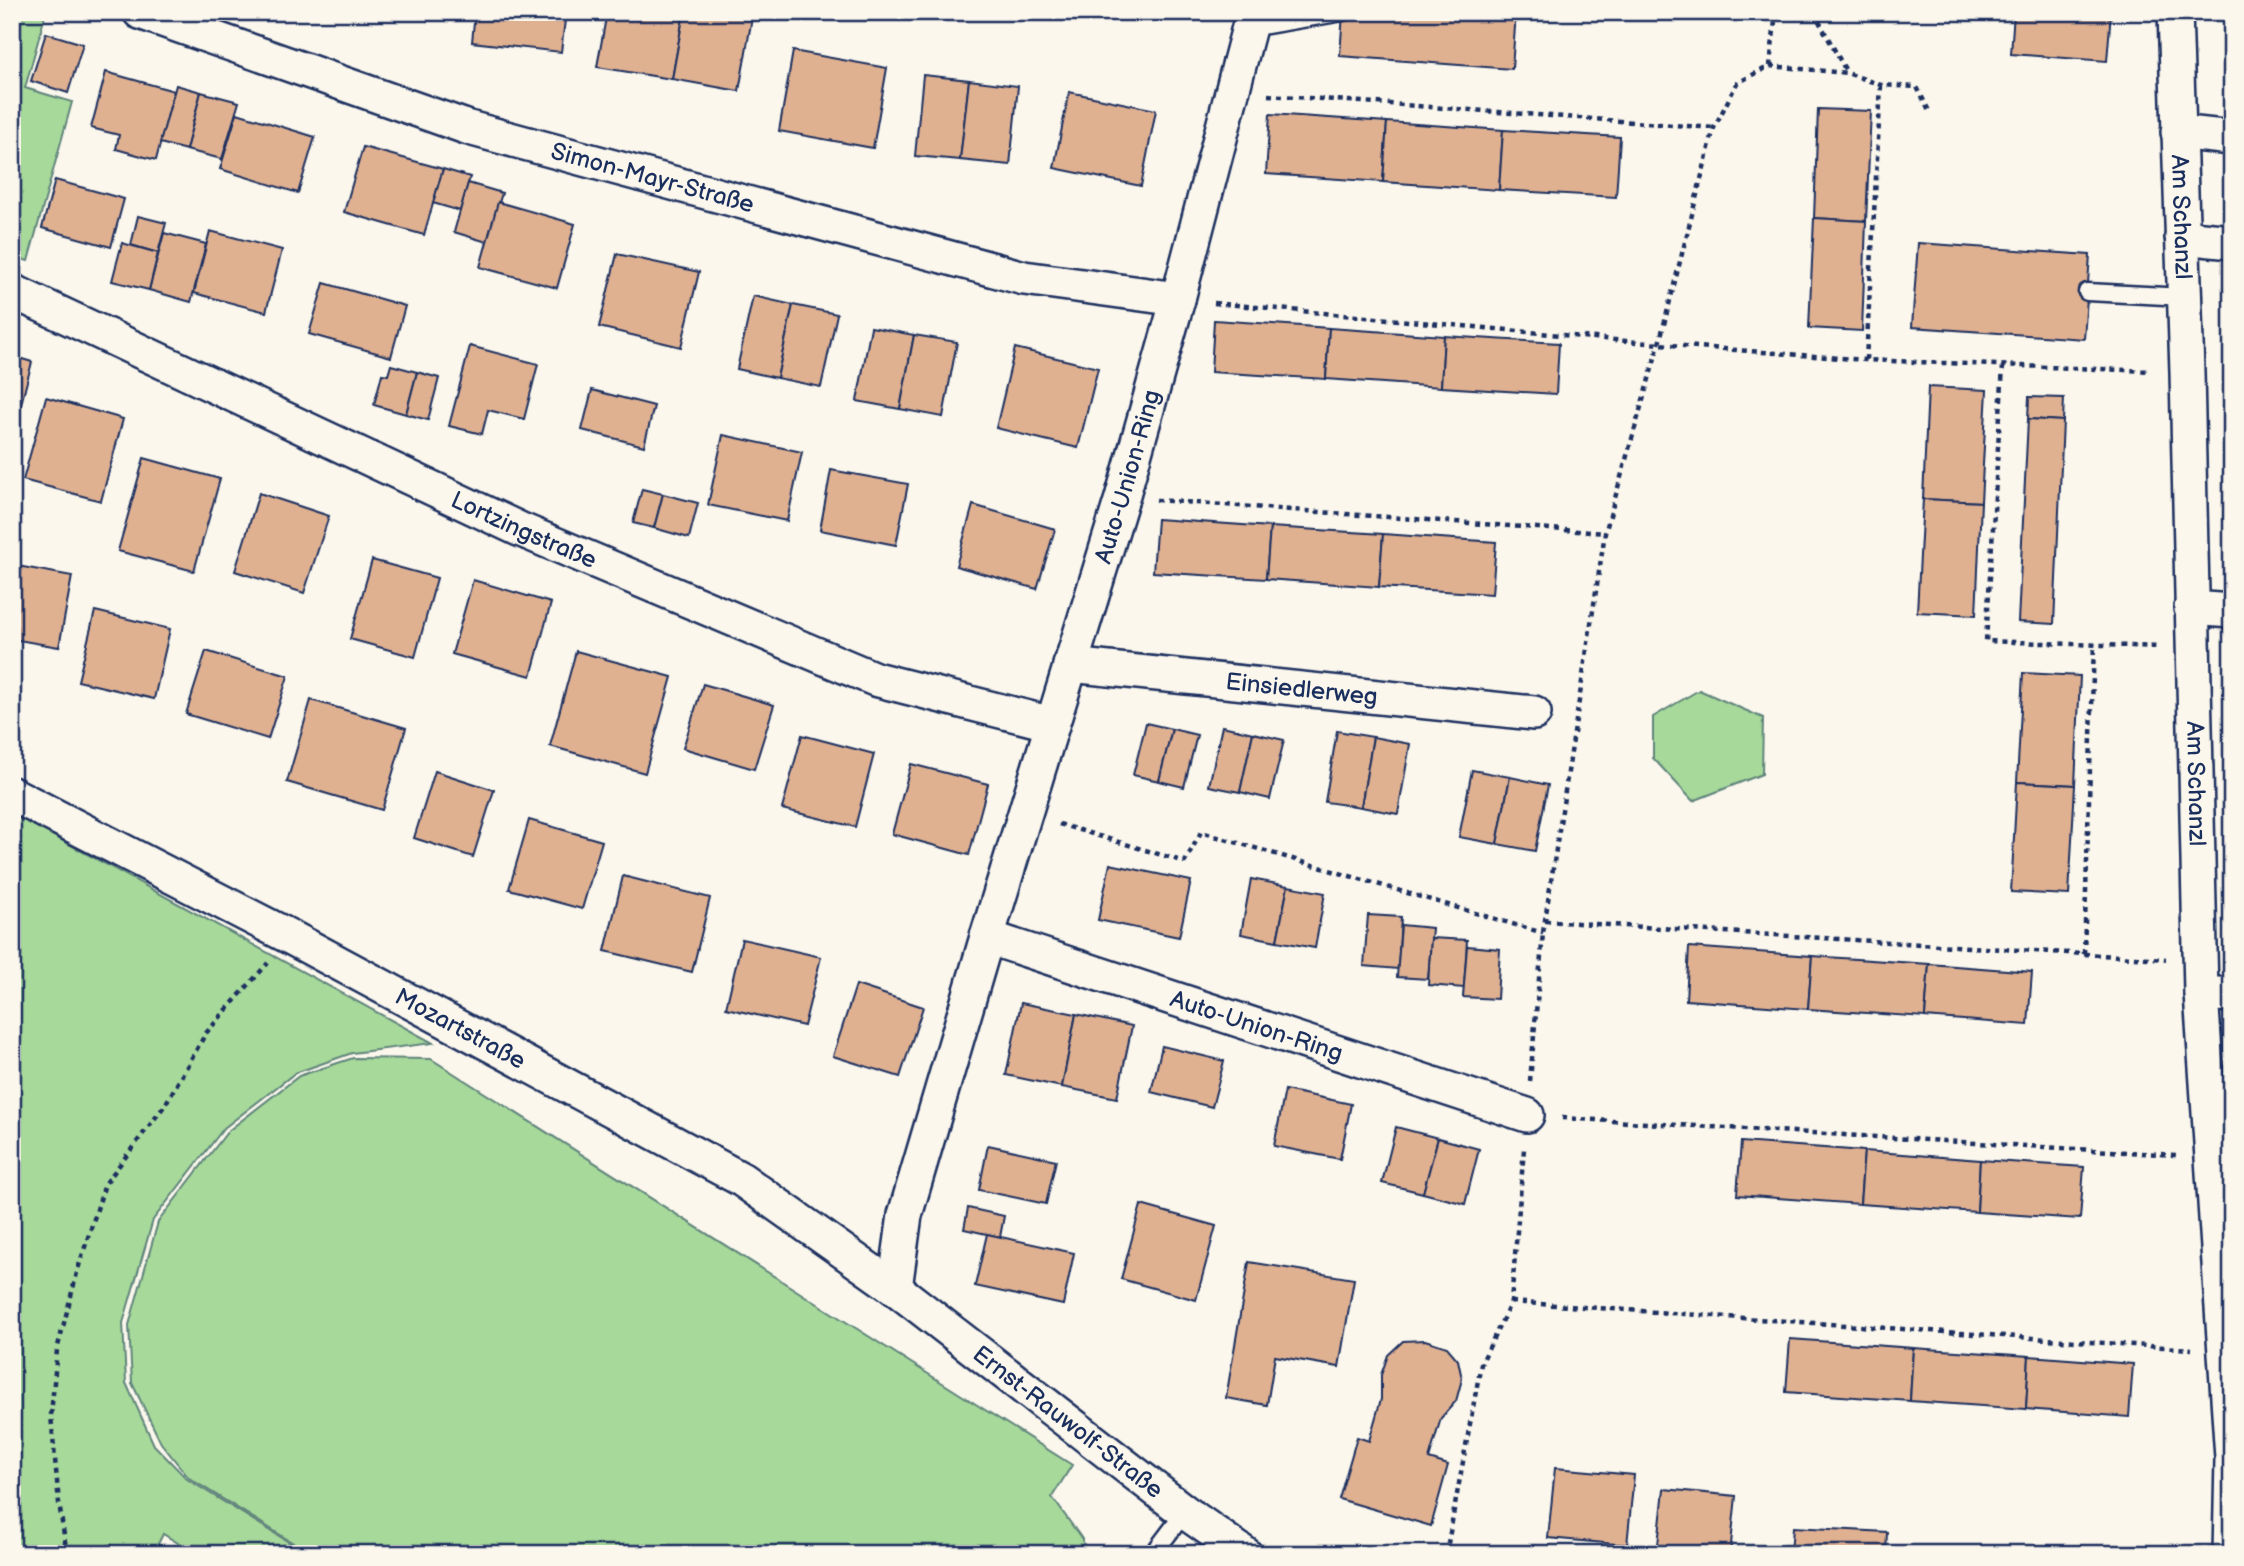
<svg xmlns="http://www.w3.org/2000/svg" width="2244" height="1566" font-family="'Balsamiq Sans',sans-serif">
  <style>
    .green { fill: #a7d99a; stroke: #61847c; stroke-width: 2 }
    .building { fill: #e0b191; stroke: #1b2f5e; stroke-width: 2 }
    .lines { fill: none; stroke-linecap: round; stroke-linejoin: round }
    .service-casing { stroke: #1b2f5e; stroke-width: 21 }
    .minor-casing { stroke: #1b2f5e; stroke-width: 38 }
    .path { stroke: #1b2f5e; stroke-width: 4.5; stroke-dasharray: 5 5; stroke-linecap: butt }
    .service { stroke: #fbf7ec; stroke-width: 16 }
    .minor { stroke: #fbf7ec; stroke-width: 33 }
    .labels { text-anchor: middle; stroke-width: 7; stroke-linejoin: round; paint-order: stroke }
    .street-label { font-size: 24px; fill: #1b2f5e; stroke: #fbf7ec }
  </style>
  <rect width="100%" height="100%" fill="#fbf7ec"/>
  <filter id="ink" filterUnits="userSpaceOnUse"><feTurbulence type="fractalNoise" baseFrequency=".0143" numOctaves="2"/><feDisplacementMap in="SourceGraphic" scale="14" xChannelSelector="R" yChannelSelector="G"/><feConvolveMatrix kernelMatrix="1 2 1 2 8 2 1 2 1" color-interpolation-filters="sRGB"/></filter>
  <g filter="url(#ink)">
    <g class="green">
      <polygon points="12,12 46,12 25,88 72,102 28,261 12,256"/>
      <polygon points="1699,690 1763,718 1762,774 1693,801 1653,758 1653,717"/>
      <polygon points="12,813 433,1043 352,1053 295,1073 224,1128 153,1220 123,1323 126,1383 154,1445 187,1479 308,1554 196,1554 163,1534 153,1554 12,1554"/>
      <polygon points="353,1058 431,1059 1072,1465 1052,1497 1082,1539 1087,1554 311,1554 189,1478 161,1443 132,1383 129,1325 158,1222 228,1131 299,1076"/>
    </g>
    <g class="building">
      <polygon points="381,12 432,12 431,18"/>
      <polygon points="475,12 566,12 561,52 472,42"/>
      <polygon points="607,12 684,12 672,79 597,67"/>
      <polygon points="684,12 753,12 739,91 672,79"/>
      <polygon points="1343,12 1516,12 1512,69 1340,56"/>
      <polygon points="1617,12 1729,12 1728,19"/>
      <polygon points="2014,12 2111,12 2107,61 2011,54"/>
      <polygon points="46,33 83,44 68,93 31,81"/>
      <polygon points="793,51 887,68 873,148 779,131"/>
      <polygon points="106,72 174,91 156,160 116,149 119,135 91,128"/>
      <polygon points="923,75 969,80 960,160 915,156"/>
      <polygon points="969,80 1018,86 1010,165 960,160"/>
      <polygon points="176,85 201,92 186,150 160,143"/>
      <polygon points="201,92 239,102 222,159 186,150"/>
      <polygon points="1069,92 1156,110 1141,186 1054,168"/>
      <polygon points="1818,109 1871,111 1866,221 1814,218"/>
      <polygon points="237,113 315,137 298,193 220,169"/>
      <polygon points="1270,114 1387,122 1383,182 1266,174"/>
      <polygon points="1387,122 1503,130 1499,190 1383,182"/>
      <polygon points="1503,130 1620,137 1616,197 1499,190"/>
      <polygon points="363,147 443,169 424,235 344,212"/>
      <polygon points="443,169 470,177 460,211 433,203"/>
      <polygon points="55,180 124,199 111,247 42,228"/>
      <polygon points="468,183 502,193 487,242 454,232"/>
      <polygon points="498,202 575,224 557,288 480,267"/>
      <polygon points="138,216 166,223 158,253 131,245"/>
      <polygon points="1814,218 1866,221 1862,331 1809,328"/>
      <polygon points="210,231 282,250 266,312 194,293"/>
      <polygon points="164,233 206,244 191,302 149,290"/>
      <polygon points="122,243 158,253 149,290 112,281"/>
      <polygon points="1918,243 2090,255 2084,339 1912,327"/>
      <polygon points="617,254 699,272 681,347 599,327"/>
      <polygon points="324,283 405,306 391,357 309,334"/>
      <polygon points="753,296 793,305 777,378 737,369"/>
      <polygon points="793,305 837,314 821,387 777,378"/>
      <polygon points="1214,320 1329,328 1326,379 1211,372"/>
      <polygon points="871,327 914,335 900,409 857,401"/>
      <polygon points="1329,328 1444,336 1441,387 1326,379"/>
      <polygon points="914,335 957,342 943,417 900,409"/>
      <polygon points="1444,336 1559,343 1556,394 1441,387"/>
      <polygon points="470,346 538,364 524,419 488,410 482,434 449,426"/>
      <polygon points="1015,348 1098,368 1078,448 996,428"/>
      <polygon points="12,356 32,362 19,412 12,411"/>
      <polygon points="391,365 417,372 406,414 374,405 382,374 388,375"/>
      <polygon points="417,372 439,378 428,420 406,414"/>
      <polygon points="1928,387 1987,390 1981,502 1923,499"/>
      <polygon points="592,390 654,406 644,446 582,430"/>
      <polygon points="46,397 123,419 101,501 23,480"/>
      <polygon points="2029,397 2064,398 2063,421 2028,419"/>
      <polygon points="2028,419 2063,421 2054,624 2018,622"/>
      <polygon points="723,435 802,452 787,521 708,505"/>
      <polygon points="144,458 220,479 194,571 118,551"/>
      <polygon points="831,470 908,484 896,545 820,530"/>
      <polygon points="642,489 663,494 654,528 633,523"/>
      <polygon points="2230,490 2232,490 2232,555 2227,554"/>
      <polygon points="259,493 329,516 304,593 235,571"/>
      <polygon points="663,494 698,503 689,538 654,528"/>
      <polygon points="1923,499 1981,502 1976,615 1917,612"/>
      <polygon points="973,505 1055,529 1037,589 956,566"/>
      <polygon points="1157,519 1270,527 1266,579 1153,572"/>
      <polygon points="1270,527 1383,534 1379,587 1266,579"/>
      <polygon points="1383,534 1496,542 1492,594 1379,587"/>
      <polygon points="372,560 437,578 415,657 350,639"/>
      <polygon points="12,565 72,576 59,647 12,639"/>
      <polygon points="473,580 551,603 531,676 452,654"/>
      <polygon points="95,611 170,629 154,699 78,681"/>
      <polygon points="206,651 288,676 268,739 186,714"/>
      <polygon points="576,651 672,677 645,773 550,746"/>
      <polygon points="2023,673 2080,676 2075,785 2017,782"/>
      <polygon points="703,684 774,705 754,769 683,748"/>
      <polygon points="311,700 406,728 382,810 287,782"/>
      <polygon points="1146,723 1172,729 1159,781 1133,775"/>
      <polygon points="1222,726 1253,733 1240,792 1209,786"/>
      <polygon points="1172,729 1197,735 1184,787 1159,781"/>
      <polygon points="1337,731 1373,737 1361,807 1325,802"/>
      <polygon points="1253,733 1284,740 1270,799 1240,792"/>
      <polygon points="802,735 874,754 855,827 782,809"/>
      <polygon points="1373,737 1410,744 1398,814 1361,807"/>
      <polygon points="911,764 988,784 969,855 892,834"/>
      <polygon points="1472,770 1510,777 1497,844 1459,837"/>
      <polygon points="435,771 494,790 473,857 414,838"/>
      <polygon points="1510,777 1548,785 1535,851 1497,844"/>
      <polygon points="2017,782 2075,785 2069,895 2011,892"/>
      <polygon points="529,820 602,841 582,909 509,889"/>
      <polygon points="1110,864 1191,881 1179,937 1098,920"/>
      <polygon points="623,876 710,898 692,972 605,951"/>
      <polygon points="1251,879 1288,886 1277,941 1241,934"/>
      <polygon points="1288,886 1325,893 1315,948 1277,941"/>
      <polygon points="1368,915 1401,917 1398,969 1364,966"/>
      <polygon points="1401,925 1432,928 1428,979 1397,977"/>
      <polygon points="1431,938 1467,940 1464,988 1428,985"/>
      <polygon points="742,939 821,957 804,1026 726,1008"/>
      <polygon points="1467,946 1500,949 1497,999 1463,997"/>
      <polygon points="1689,947 1812,956 1808,1009 1686,1000"/>
      <polygon points="1812,956 1929,964 1925,1017 1808,1009"/>
      <polygon points="1929,964 2032,972 2028,1025 1925,1017"/>
      <polygon points="856,985 923,1007 900,1077 833,1056"/>
      <polygon points="1021,1003 1076,1014 1062,1087 1006,1075"/>
      <polygon points="1076,1014 1132,1026 1117,1098 1062,1087"/>
      <polygon points="1162,1046 1224,1061 1212,1107 1151,1092"/>
      <polygon points="1285,1090 1351,1104 1340,1159 1274,1146"/>
      <polygon points="1396,1127 1438,1138 1423,1193 1382,1183"/>
      <polygon points="1438,1138 1479,1149 1465,1204 1423,1193"/>
      <polygon points="1741,1142 1864,1151 1860,1204 1737,1195"/>
      <polygon points="988,1145 1056,1160 1046,1204 979,1190"/>
      <polygon points="1864,1151 1980,1160 1977,1212 1860,1204"/>
      <polygon points="1980,1160 2084,1167 2080,1219 1977,1212"/>
      <polygon points="1141,1205 1216,1226 1196,1300 1121,1279"/>
      <polygon points="968,1208 1004,1216 1000,1237 964,1229"/>
      <polygon points="987,1234 1074,1253 1063,1305 975,1286"/>
      <polygon points="1249,1262 1354,1279 1339,1367 1275,1356 1267,1405 1226,1398"/>
      <polygon points="1790,1339 1913,1348 1910,1401 1786,1392"/>
      <polygon points="1425,1340 1447,1347 1458,1360 1462,1379 1456,1401 1441,1418 1429,1459 1448,1465 1431,1526 1339,1499 1357,1437 1369,1441 1381,1399 1381,1375 1388,1355 1403,1341"/>
      <polygon points="1913,1348 2029,1356 2026,1409 1910,1401"/>
      <polygon points="2029,1356 2133,1364 2129,1417 2026,1409"/>
      <polygon points="1555,1468 1634,1475 1627,1545 1548,1538"/>
      <polygon points="1664,1489 1736,1496 1730,1554 1657,1554"/>
      <polygon points="1793,1527 1887,1532 1886,1554 1791,1554"/>
    </g>
    <g class="lines">
      <g class="service-casing">
        <g id="service">
          <polyline points="1249,28 1343,12"/>
          <polyline points="2087,292 2185,297"/>
          <polyline points="1153,1554 1185,1512"/>
        </g>
      </g>
      <g class="minor-casing">
        <g id="minor">
          <path id="s1" d="M140,12L469,128L1024,278L1178,299"/>
          <path id="s2" d="M2175,12L2187,372L2201,993L2232,1458L2230,1554"/>
          <polyline points="2178,132 2232,138"/>
          <polyline points="2182,237 2232,242"/>
          <path id="s3" d="M12,291L519,529L875,679L1052,724"/>
          <polyline points="2191,608 2232,611"/>
          <path id="s4" d="M1070,665L1534,713"/>
          <path id="s5" d="M12,794L290,937L741,1179L895,1288L1185,1512L1245,1554"/>
          <path id="s6" d="M987,937L1527,1115"/>
          <polyline points="2201,993 2232,995"/>
          <path id="s7" d="M895,1288L905,1215L987,937L1122,498L1178,299L1253,12"/>
        </g>
      </g>
      <g class="path">
        <polyline points="1814,12 1847,73"/>
        <polyline points="1770,66 1847,73 1881,85 1917,87 1929,111"/>
        <polyline points="1268,95 1714,128"/>
        <polyline points="1214,303 1659,344 1866,360 2151,371"/>
        <polyline points="1866,360 1881,85"/>
        <polyline points="2003,366 1986,641 2160,647"/>
        <polyline points="1156,500 1605,533"/>
        <polyline points="1059,824 1185,862 1201,832 1543,933"/>
        <polyline points="1545,921 2166,959"/>
        <polyline points="2084,954 2094,644"/>
        <polyline points="1530,1081 1543,933 1605,533 1659,344 1714,128 1737,83 1770,66 1776,12"/>
        <polyline points="1562,1118 2176,1155"/>
        <polyline points="1511,1302 2192,1349"/>
        <polyline points="67,1554 59,1503 51,1415 57,1350 78,1269 105,1184 165,1105 206,1033 268,963"/>
        <polyline points="88,1554 111,1546 143,1554"/>
        <polyline points="1446,1554 1481,1364 1511,1302 1524,1149"/>
      </g>
      <use href="#service" class="service"/>
      <use href="#minor" class="minor"/>
    </g>
  </g>
  <g class="labels">
    <g class="street-label">
      <text dy="8" stroke="none"><textPath href="#s1" startOffset="539">Simon-Mayr-Straße</textPath></text>
      <text dy="8" stroke="none"><textPath href="#s2" startOffset="205">Am Schanzl</textPath></text>
      <text dy="8" stroke="none"><textPath href="#s7" startOffset="845">Auto-Union-Ring</textPath></text>
      <text dy="8" stroke="none"><textPath href="#s3" startOffset="565">Lortzingstraße</textPath></text>
      <text dy="8" stroke="none"><textPath href="#s4" startOffset="233">Einsiedlerweg</textPath></text>
      <text dy="8" stroke="none"><textPath href="#s2" startOffset="772">Am Schanzl</textPath></text>
      <text dy="8" stroke="none"><textPath href="#s6" startOffset="284">Auto-Union-Ring</textPath></text>
      <text dy="8" stroke="none"><textPath href="#s5" startOffset="506">Mozartstraße</textPath></text>
      <text dy="8" stroke="none"><textPath href="#s5" startOffset="1232">Ernst-Rauwolf-Straße</textPath></text>
    </g>
  </g>
  <rect width="2244" height="1566" fill="none" stroke="#fbf7ec" stroke-width="42"/>
  <rect x="21" y="21" width="2202" height="1524" fill="none" stroke="#1b2f5e" stroke-width="2.5" filter="url(#ink)"/>
</svg>
